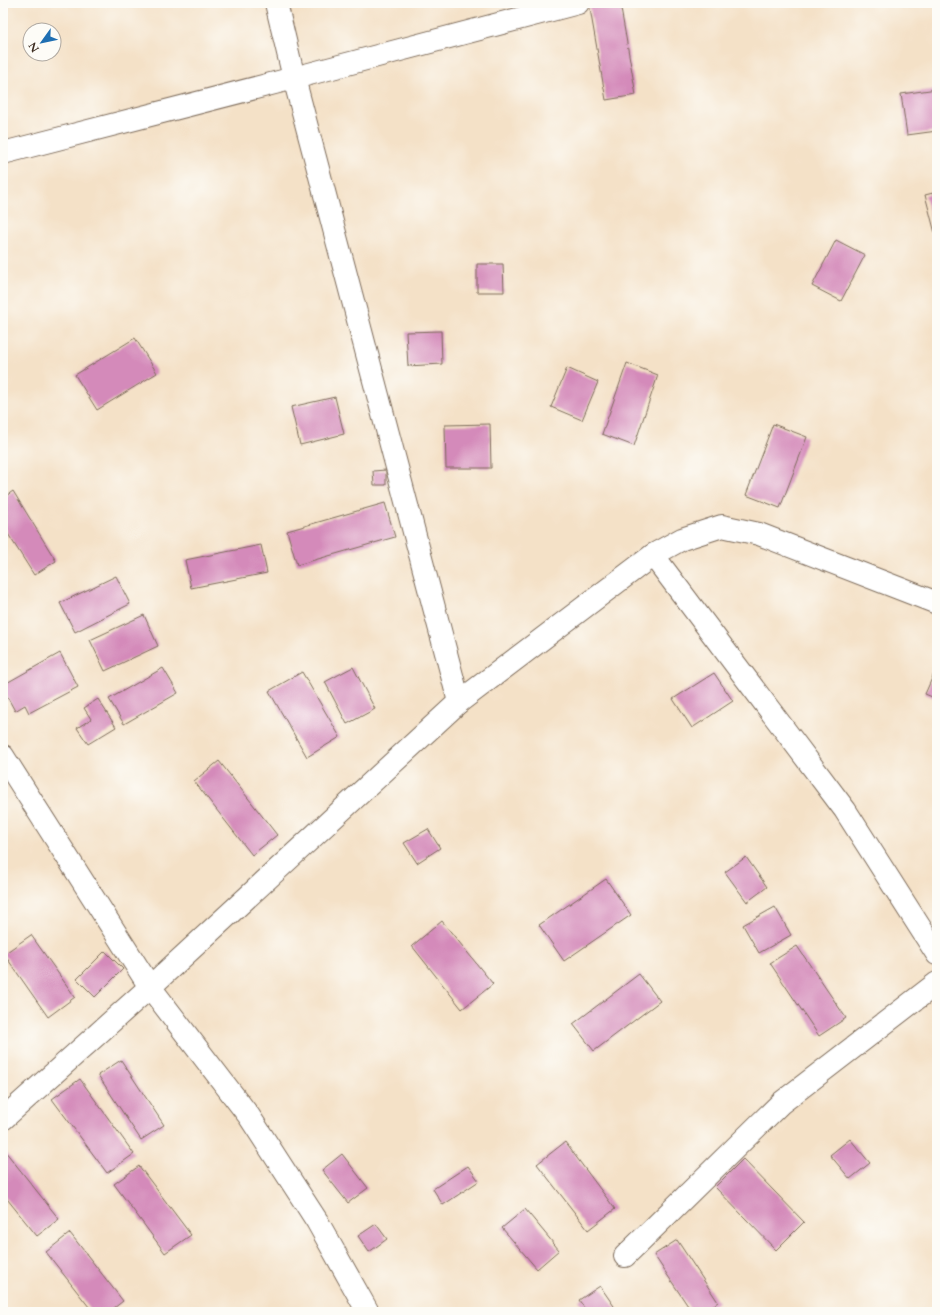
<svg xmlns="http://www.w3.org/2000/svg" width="940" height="1315" font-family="Cardo,serif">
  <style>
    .building { fill: #d48aba }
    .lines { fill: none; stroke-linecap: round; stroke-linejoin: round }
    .minor-casing { stroke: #7c6a59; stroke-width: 24 }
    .minor { stroke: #fff; stroke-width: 22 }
  </style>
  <rect width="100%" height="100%" fill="#fdfcf7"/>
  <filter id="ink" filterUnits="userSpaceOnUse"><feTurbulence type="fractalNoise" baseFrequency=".025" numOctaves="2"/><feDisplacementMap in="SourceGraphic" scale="8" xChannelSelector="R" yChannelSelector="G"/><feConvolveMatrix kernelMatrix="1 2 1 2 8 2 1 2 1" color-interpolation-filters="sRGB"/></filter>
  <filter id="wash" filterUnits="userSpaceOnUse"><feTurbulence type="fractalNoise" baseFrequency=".012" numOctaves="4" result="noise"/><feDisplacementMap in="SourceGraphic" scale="16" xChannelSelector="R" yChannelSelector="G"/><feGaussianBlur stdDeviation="0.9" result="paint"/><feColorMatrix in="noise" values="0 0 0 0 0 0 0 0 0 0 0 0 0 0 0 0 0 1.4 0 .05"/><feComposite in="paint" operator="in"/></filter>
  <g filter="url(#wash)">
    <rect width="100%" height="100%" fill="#f4e1c7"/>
    <g id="blocks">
      <g class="building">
        <polygon points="589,3 620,3 636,95 606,100"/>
        <polygon points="937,89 937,131 907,135 901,94"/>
        <polygon points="937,192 937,236 936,237 925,195"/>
        <polygon points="836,240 865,255 841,301 812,286"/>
        <polygon points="477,264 503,264 504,292 477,292"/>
        <polygon points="441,331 442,364 408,366 406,332"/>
        <polygon points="135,338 157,373 97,410 75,375"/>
        <polygon points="627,363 658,375 634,446 602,434"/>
        <polygon points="567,368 598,382 582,420 551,407"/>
        <polygon points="335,397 344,434 300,445 291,407"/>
        <polygon points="490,424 491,468 446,468 445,425"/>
        <polygon points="773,424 807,437 780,508 746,495"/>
        <polygon points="386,470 386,485 374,485 373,471"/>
        <polygon points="13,491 56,561 34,575 3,526 3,498"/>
        <polygon points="385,503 395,537 297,565 287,531"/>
        <polygon points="261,545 267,573 191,588 185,560"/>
        <polygon points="116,576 130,604 75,632 60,603"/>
        <polygon points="144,615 158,646 105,671 90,640"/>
        <polygon points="60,653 78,687 29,713 25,705 15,711 3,689 3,685"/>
        <polygon points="353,667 375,709 347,724 325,682"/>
        <polygon points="937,667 937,699 925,694"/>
        <polygon points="163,668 178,693 124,724 109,699"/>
        <polygon points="302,672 340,737 307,757 269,691"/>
        <polygon points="714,673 733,701 692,728 673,699"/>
        <polygon points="98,699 116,727 88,744 77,728 91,719 84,708"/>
        <polygon points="219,761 277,835 252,855 194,781"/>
        <polygon points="428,829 440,848 417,863 404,843"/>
        <polygon points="746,857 767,887 747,902 725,872"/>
        <polygon points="606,879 631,915 564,961 539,925"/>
        <polygon points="775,907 791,935 759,953 743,925"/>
        <polygon points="442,921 493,984 462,1009 412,946"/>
        <polygon points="31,935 75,997 48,1017 4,954"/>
        <polygon points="797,946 846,1018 819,1036 770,963"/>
        <polygon points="105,951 123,969 95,997 77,979"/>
        <polygon points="639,974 660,1001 594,1051 573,1024"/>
        <polygon points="121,1060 164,1125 141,1140 98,1075"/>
        <polygon points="80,1079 134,1154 107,1173 52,1099"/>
        <polygon points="850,1139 870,1163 850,1179 830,1155"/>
        <polygon points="565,1142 615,1209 588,1230 537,1164"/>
        <polygon points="5,1151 59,1219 37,1236 3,1194 3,1153"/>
        <polygon points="342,1154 368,1188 348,1203 322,1170"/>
        <polygon points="743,1159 804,1222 776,1250 715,1187"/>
        <polygon points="139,1166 191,1235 165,1253 114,1184"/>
        <polygon points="468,1166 479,1181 443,1205 433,1189"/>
        <polygon points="525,1209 559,1250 537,1269 502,1228"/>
        <polygon points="376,1224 387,1239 369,1252 358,1236"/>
        <polygon points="70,1233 123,1301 109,1312 93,1312 46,1252"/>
        <polygon points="677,1240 718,1302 704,1312 692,1312 654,1255"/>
        <polygon points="600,1286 618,1312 587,1312 579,1300"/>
      </g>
    </g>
  </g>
  <g filter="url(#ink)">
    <use href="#blocks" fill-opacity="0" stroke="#7c6a59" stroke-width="1"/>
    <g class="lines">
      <g class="minor-casing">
        <g id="minor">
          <polyline points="276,3 294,78 459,702"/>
          <polyline points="3,153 294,78 578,3"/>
          <polyline points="653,555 845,810 937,954"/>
          <polyline points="3,756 150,987 249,1116 317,1221 368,1312"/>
          <polyline points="3,1119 150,987 459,702 653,555 682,539 722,526 759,534 937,603"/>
          <polyline points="625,1256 781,1103 937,983"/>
        </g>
      </g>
      <use href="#minor" class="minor"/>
    </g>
  </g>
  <rect width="940" height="1315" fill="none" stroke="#fdfcf7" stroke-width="16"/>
  <g transform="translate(42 42) rotate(237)"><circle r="19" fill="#fdfcf7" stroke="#afa8a0"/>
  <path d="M0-3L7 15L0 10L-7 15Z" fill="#1f6fb2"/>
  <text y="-6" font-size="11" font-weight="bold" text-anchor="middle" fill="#3b2a1e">N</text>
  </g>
</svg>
